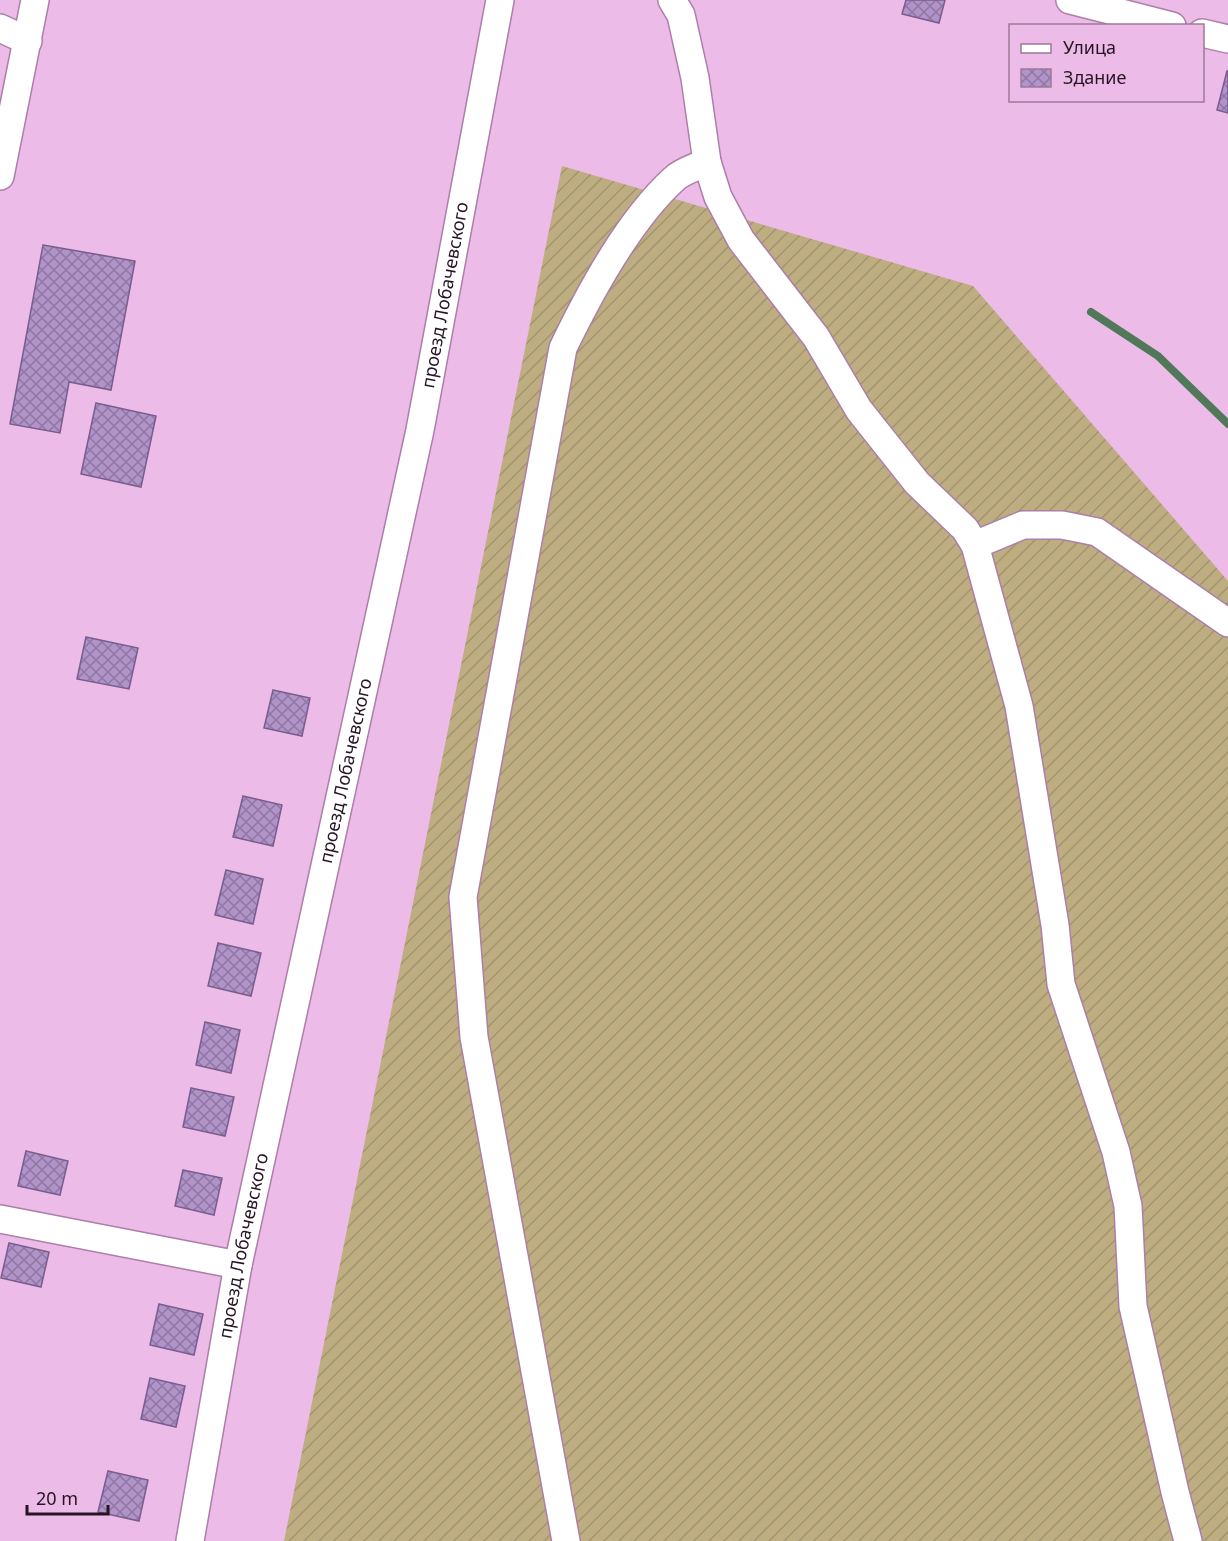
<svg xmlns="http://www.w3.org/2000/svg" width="1228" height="1541" font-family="'Noto Sans',sans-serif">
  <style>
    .garden { fill: url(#garden-furrows) }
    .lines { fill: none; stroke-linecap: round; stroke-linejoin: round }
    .stream { stroke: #507859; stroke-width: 8 }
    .building { fill: url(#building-cross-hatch); stroke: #795d8e; stroke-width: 1.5 }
    .street-casing { stroke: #ac7ea8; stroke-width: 30 }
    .street { stroke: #fff; stroke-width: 27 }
    .labels { text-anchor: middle; stroke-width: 4.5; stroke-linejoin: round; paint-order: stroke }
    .street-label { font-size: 18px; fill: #271525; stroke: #ecbbe7 }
  </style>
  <defs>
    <pattern id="garden-furrows" width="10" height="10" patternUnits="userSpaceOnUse" patternTransform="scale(1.5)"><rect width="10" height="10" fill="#bead81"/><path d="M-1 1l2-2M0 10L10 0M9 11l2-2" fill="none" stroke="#a3946f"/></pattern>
    <pattern id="building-cross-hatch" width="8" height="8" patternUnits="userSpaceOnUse" patternTransform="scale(1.5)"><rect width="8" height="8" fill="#b093c8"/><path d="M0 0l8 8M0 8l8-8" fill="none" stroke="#8f77a2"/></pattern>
  </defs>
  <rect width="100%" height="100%" fill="#ecbbe7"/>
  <polygon class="garden" points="562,166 973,286 1228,581 1228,1541 284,1541"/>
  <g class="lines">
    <polyline class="stream" points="1091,312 1158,356 1228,424"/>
  </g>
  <g class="building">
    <polygon points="906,0 945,0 939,23 902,14"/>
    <polygon points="1227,71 1228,71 1228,113 1217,110"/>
    <polygon points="43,245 135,261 111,390 69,382 60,433 10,424"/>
    <polygon points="96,403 156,416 141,487 81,474"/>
    <polygon points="86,637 138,648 129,689 77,679"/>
    <polygon points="273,690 310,698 302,736 264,728"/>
    <polygon points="243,796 282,805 273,846 233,837"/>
    <polygon points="226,870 263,879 253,924 215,915"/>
    <polygon points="218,943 261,953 251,996 208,986"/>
    <polygon points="205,1022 240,1030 231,1073 196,1065"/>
    <polygon points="191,1088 234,1097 225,1136 183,1127"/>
    <polygon points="26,1151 68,1161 60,1195 18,1186"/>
    <polygon points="183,1170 222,1178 214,1215 175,1206"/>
    <polygon points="9,1243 49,1252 41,1287 1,1278"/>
    <polygon points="159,1304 203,1314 194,1355 150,1345"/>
    <polygon points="150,1378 185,1386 176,1427 141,1419"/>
    <polygon points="108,1471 148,1480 139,1521 98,1512"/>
  </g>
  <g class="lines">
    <g class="street-casing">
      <g id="street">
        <polyline points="672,0 681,15 695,78 707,162 718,197 741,240 816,337 859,410 917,483 965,529 975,545 1019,706 1055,925 1061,984 1116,1152 1128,1206 1133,1306 1175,1492 1188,1541"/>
        <polyline points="1070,0 1172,26"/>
        <polyline points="0,28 28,41"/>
        <polyline points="1202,33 1228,39"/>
        <polyline points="0,176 35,0"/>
        <polyline points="975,545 1023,525 1062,525 1097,532 1228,623"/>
        <polyline points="0,1219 238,1265"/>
        <path id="s1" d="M190,1541L238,1265L420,430L500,0"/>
        <path d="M566,1541L474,1037L463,897L563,348C590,292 628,221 674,179C682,171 697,167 707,162"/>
      </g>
    </g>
    <use href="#street" class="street"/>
  </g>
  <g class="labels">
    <g class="street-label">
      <text dy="6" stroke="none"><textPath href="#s1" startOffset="1272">проезд Лобачевского</textPath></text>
      <text dy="6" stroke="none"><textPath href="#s1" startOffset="786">проезд Лобачевского</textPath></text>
      <text dy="6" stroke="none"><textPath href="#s1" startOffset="300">проезд Лобачевского</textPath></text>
    </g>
  </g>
  <rect x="1009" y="24" width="195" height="78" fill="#ecbbe7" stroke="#9d7999" stroke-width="1.5"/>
  <rect x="1021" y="44" width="30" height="9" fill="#ffffff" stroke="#9d7999" stroke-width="1.5"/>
  <text x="1063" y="54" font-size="18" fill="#271525">Улица</text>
  <rect x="1021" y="69" width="30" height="18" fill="url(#building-cross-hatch)" stroke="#9d7999" stroke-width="1.5"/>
  <text x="1063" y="84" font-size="18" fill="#271525">Здание</text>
  <path d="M27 1505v9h81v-9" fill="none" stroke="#271525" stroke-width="3"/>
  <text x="36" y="1505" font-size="18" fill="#271525" stroke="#ecbbe7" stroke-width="4.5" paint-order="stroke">20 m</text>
</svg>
